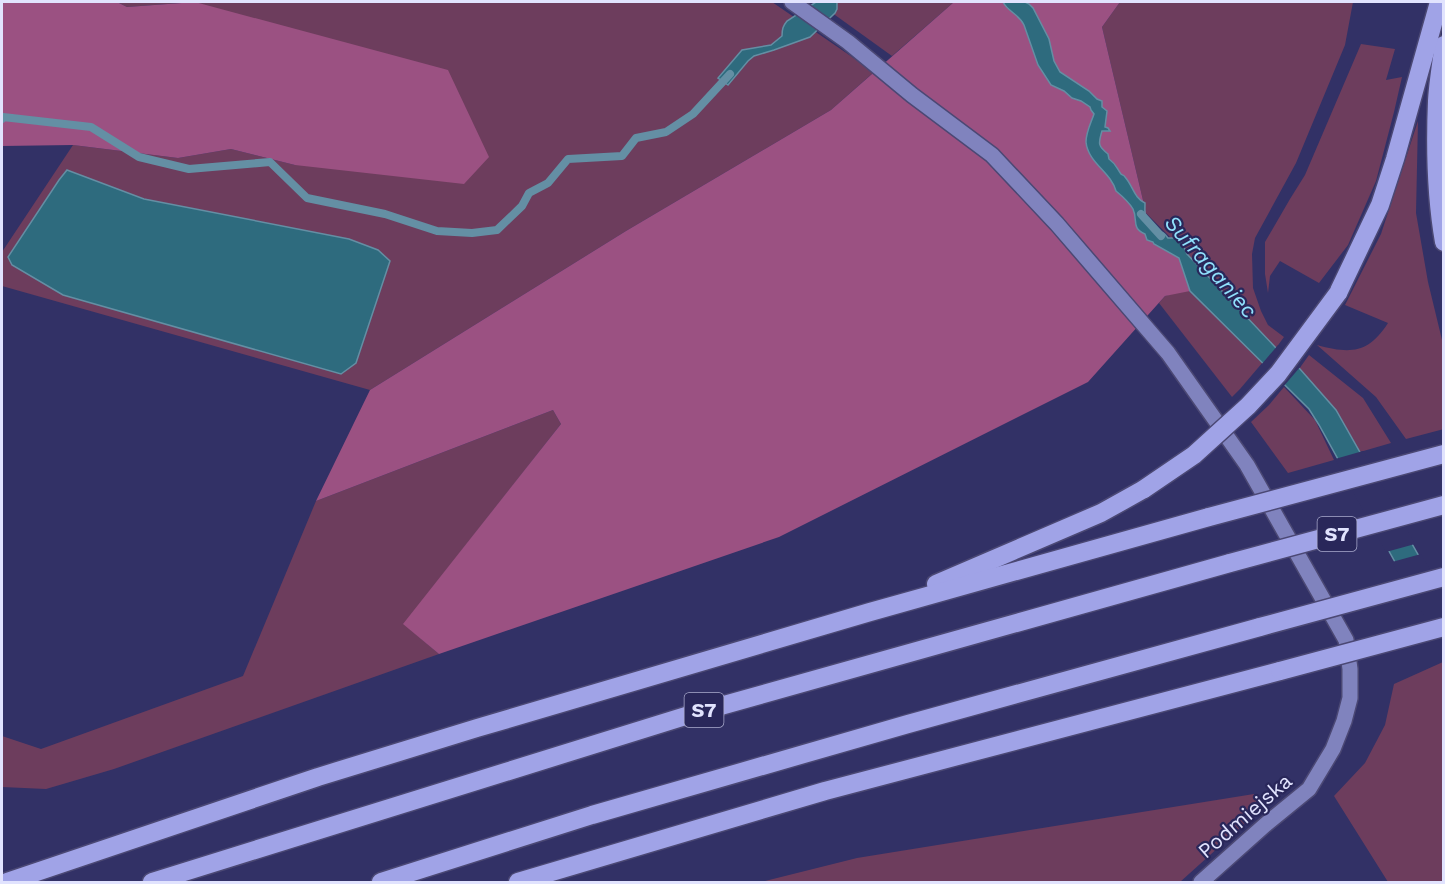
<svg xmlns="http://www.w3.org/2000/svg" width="1445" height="884" font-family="'Work Sans',sans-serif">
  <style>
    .green { fill: #6d3d5d }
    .forest { fill: #9b5182 }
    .water { fill: #2e6b7e; stroke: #648fa4; stroke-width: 1.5 }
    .pier { fill: #323166 }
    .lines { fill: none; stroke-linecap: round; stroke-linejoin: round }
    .stream { stroke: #648fa4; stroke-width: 8 }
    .minor-casing { stroke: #4b4874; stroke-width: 18 }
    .highway-casing { stroke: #4b4874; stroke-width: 21 }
    .minor { stroke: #8083be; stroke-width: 15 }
    .highway { stroke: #a0a3e7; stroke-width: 18 }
    .highway-bridge-casing { stroke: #4b4874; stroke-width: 21; stroke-linecap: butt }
    .highway-bridge { stroke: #a0a3e7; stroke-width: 18 }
    .labels { text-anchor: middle; stroke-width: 4.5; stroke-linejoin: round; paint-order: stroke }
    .shield { fill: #29275a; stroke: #aaabcd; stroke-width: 1.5 }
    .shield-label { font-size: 20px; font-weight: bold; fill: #e1e3fe }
    .street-label { font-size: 21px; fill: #e1e3fe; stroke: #29275a }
    .water-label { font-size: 22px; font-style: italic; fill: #90e1fc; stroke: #29275a }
  </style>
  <rect width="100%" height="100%" fill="#323166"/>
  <g class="green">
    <polygon points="117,2 772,2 874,72 831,110 626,231 370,390 2,286 2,252 73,145 178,158 231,149 295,165 195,2 127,7"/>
    <polygon points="817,2 954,2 892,56"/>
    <polygon points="1120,2 1353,2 1345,45 1296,163 1255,238 1252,254 1253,288 1261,311 1268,325 1284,337 1276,348 1191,258 1146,213 1102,27"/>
    <polygon points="1361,44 1395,49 1386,80 1402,77 1394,112 1376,181 1348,245 1319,283 1280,261 1270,276 1268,293 1265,274 1265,242 1290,199 1305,175"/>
    <path d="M1418,121L1416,213L1428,282L1443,344L1444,429L1406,439L1376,397L1317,345C1350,354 1368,354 1388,323L1345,305L1381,234Z"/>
    <polygon points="1187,289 1263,362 1240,389 1232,397 1159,303 1165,296"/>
    <polygon points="1309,355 1363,398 1391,443 1360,452 1336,410 1299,369"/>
    <polygon points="1284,387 1315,420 1334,460 1288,473 1251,422 1269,405"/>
    <polygon points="553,410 561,424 404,624 439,654 114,769 46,789 2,787 2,736 41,749 243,676 316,501"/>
    <polygon points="1443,662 1443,882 1388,882 1334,796 1365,763 1385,725 1394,684"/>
    <polygon points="1254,794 1260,810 1180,882 761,882 857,858"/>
  </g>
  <g class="forest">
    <polygon points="2,2 117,2 127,7 195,2 448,70 489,157 464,184 295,165 231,149 178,158 73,145 2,146"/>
    <polygon points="954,2 1120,2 1102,27 1146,213 1153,242 1189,256 1190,291 1165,296 1088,382 779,537 439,654 403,624 561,424 553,410 316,501 370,390 626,231 831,110"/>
  </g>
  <g class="water">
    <path d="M816,2H837V9L835,13L810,37L774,50L754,56L748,61L728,85L718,78L742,50L771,45L782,36C782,29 783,26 787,21Z"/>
    <path d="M1003,2H1025L1029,4L1033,8L1049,39L1054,61L1060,72L1089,91L1097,99L1102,101V107L1107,111L1105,127L1108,128L1110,131H1102C1098,144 1098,146 1108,154L1109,159C1117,165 1116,167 1121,174C1122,175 1124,175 1125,177C1133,186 1134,198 1145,203C1145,213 1143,226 1155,230C1162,232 1164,232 1168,238H1179L1182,242L1187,254L1276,348L1300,369L1336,410L1437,588L1415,598L1319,425L1309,409L1190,291L1179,258L1154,244L1153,242L1147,240L1145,234C1131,228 1138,220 1133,209C1129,202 1122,196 1116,191C1111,172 1088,163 1086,142C1086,132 1091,123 1094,114L1091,110L1090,107L1081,101L1072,98L1064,91L1051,85L1038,65L1024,25C1019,14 1008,12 1003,2Z"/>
    <polygon points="67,170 144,199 349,239 378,250 390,261 356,363 341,374 63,295 12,265 8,257 59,180"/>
  </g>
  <g class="pier">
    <polygon points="1278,345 1301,366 1283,387 1261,365"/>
    <polygon points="1363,451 1415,544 1386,552 1335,459"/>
    <polygon points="1421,554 1444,593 1443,631 1424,615 1413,600 1392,562"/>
  </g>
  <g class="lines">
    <g class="stream">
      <polyline points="2,119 3,117 91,127 139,157 189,169 270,162 307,198 385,214 437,231 472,233 497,230 522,206 529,193 548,183 568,159 622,156 636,138 666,132 693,114 730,74"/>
      <polyline points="1141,214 1161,236"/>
    </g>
    <g class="minor-casing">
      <polyline id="minor" points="792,2 848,42 912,95 992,155 1057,224 1168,353 1247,465 1346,640 1350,669 1350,698 1344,721 1333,749 1309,789 1265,825 1201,882"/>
    </g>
    <g class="highway-casing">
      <g id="highway">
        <path d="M1444,45C1441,64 1438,83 1437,101C1435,148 1436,196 1444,242"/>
        <polyline points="1338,293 1380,205 1395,159 1439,2"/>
        <polyline points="936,584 1101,513 1144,489"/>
        <polyline points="7,882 318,777 477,728 870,612 1209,517"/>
        <polyline points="152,882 692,714 1230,563"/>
        <polyline points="381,882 592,815 908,724 1260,627"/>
        <polyline points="518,882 825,791 1280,671"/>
      </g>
    </g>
    <use href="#minor" class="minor"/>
    <use href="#highway" class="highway"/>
    <g class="highway-bridge-casing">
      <g id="highway-bridge">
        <polyline points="1144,489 1194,455 1248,406 1278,374 1338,293"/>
        <polyline points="1209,517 1444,454"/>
        <polyline points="1230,563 1444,505"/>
        <polyline points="1260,627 1444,577"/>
        <polyline points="1280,671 1444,627"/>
      </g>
    </g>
    <use href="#highway-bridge" class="highway-bridge"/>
  </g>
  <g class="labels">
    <g class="shield">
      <rect x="1317.5" y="517" width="39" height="34" rx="4.5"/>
      <rect x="684.5" y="693" width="39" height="34" rx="4.5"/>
    </g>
    <g class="shield-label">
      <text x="1337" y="541">S7</text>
      <text x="704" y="717">S7</text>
    </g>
    <g class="street-label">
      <text transform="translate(1245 816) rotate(-41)" y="7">Podmiejska</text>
    </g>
    <g class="water-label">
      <text transform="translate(1211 266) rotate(49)" y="8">Sufraganiec</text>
    </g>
  </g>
  <rect width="1445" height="884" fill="none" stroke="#e1e3fe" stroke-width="6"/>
</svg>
